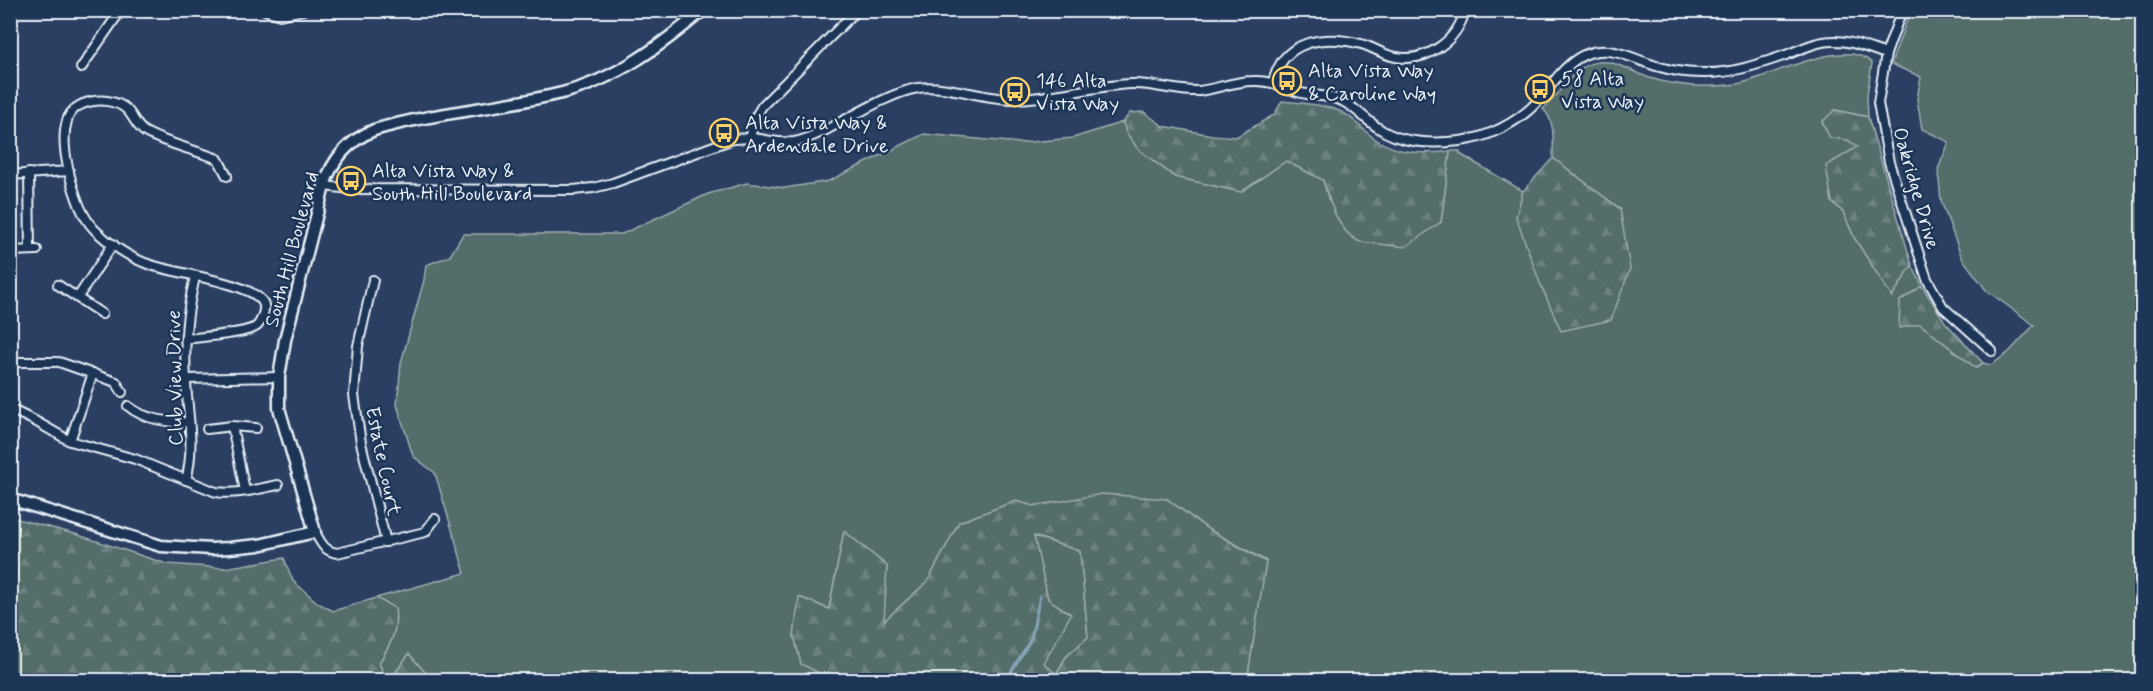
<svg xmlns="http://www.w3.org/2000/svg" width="2153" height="691" font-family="Mynerve,sans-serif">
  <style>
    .green { fill: #536d6a; stroke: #9eafb1; stroke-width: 1.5 }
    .forest { fill: url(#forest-firs); stroke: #9eafb1; stroke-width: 1.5; fill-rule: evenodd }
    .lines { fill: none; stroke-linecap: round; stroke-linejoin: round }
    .stream { stroke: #87a4b8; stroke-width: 3 }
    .street-casing { stroke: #e8f1f8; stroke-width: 12 }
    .secondary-casing { stroke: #e8f1f8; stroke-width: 15 }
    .street { stroke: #1d3557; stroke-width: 8 }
    .secondary { stroke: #1d3557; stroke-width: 10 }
    .labels { text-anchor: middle; stroke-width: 5; stroke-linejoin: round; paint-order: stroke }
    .poi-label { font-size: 20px; fill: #e8f1f8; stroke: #1d3557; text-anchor: start }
    .street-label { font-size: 20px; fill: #e8f1f8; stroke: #1d3557 }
  </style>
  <defs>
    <pattern id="forest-firs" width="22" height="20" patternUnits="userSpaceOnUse" patternTransform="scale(1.5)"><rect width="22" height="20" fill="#536d6a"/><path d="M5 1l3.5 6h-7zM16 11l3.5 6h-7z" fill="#6c8280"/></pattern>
  </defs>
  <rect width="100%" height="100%" fill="#2a3f62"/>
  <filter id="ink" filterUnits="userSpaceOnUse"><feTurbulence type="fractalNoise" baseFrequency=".0167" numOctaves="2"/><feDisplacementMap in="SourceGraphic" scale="12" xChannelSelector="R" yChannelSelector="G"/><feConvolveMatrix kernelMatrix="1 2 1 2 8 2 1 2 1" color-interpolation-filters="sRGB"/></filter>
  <g filter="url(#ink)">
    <g class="green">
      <path d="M1939,10L2142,11V680H1247L1266,561L1208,529L1167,499L1061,502L1033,506L1016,501L959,522L928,581L883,622L887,566L844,531L829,609L800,597L828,677L823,680H432L409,654L390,680H386L379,663C391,643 398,632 395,609L376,598L465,573L435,473L413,456L397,405L401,363L424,280L426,265L450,256L463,234H622L708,194L747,183L785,188L829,181L924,134L1020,143L1073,138L1123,122L1126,132L1138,149L1175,177L1241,192L1286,161L1323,180L1329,201L1441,222L1450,151H1460V154L1523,191L1516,217L1620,209L1553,158C1553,142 1556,121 1543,109C1561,94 1572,65 1598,62C1616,60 1634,73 1650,78C1678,87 1708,88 1737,84C1770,78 1845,35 1872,63L1867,95L1868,117L1835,110L1830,137L1848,140L1858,147L1845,156L1832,202L1843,212L1855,239L1892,296L1912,265L1922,286L1900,301L1920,324L1976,368L1983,363L1991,365L2009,352L2034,325L1986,290L1962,258L1941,201L1938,169L1949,142L1922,129L1917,99L1921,77L1891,64L1910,11H1922L1937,15Z"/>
      <polygon points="1033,536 1080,551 1088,637 1066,657 1056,675 1044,664 1048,599"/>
    </g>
    <g class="forest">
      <path d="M1282,101C1300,103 1320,104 1337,110C1351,115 1359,126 1370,135C1392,153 1423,155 1450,151L1441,222L1405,247C1395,245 1366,244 1358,241C1338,231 1329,200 1323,180L1286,161L1241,192L1175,177L1138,149L1126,132L1123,122L1130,113L1144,112L1163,126L1212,135L1236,137L1274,115Z"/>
      <polygon points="1835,110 1868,117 1912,265 1892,297 1855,239 1843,212 1832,202 1826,166 1857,147 1848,140 1830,138 1822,122"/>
      <polygon points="1553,158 1620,209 1630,269 1611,320 1561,331 1540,283 1516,217 1523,191"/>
      <polygon points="1922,286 1945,322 1983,363 1976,368 1920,324 1899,328 1900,301"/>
      <path d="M1102,494L1167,499L1208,529L1266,562L1247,680H823L827,677L801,664L794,636L799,597L829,609L844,531L887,566L884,621L928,581L959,522L1016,501L1033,506ZM1034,536L1080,551L1088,637L1066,657L1056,674L1044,663L1071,614L1048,599Z"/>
      <path d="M10,517L75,534L167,564L225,568L284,558L293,581L318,603L333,611L376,598L395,608C398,632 391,643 379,663L386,680H11Z"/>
      <polygon points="409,654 432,680 390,680"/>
    </g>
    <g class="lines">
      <polyline class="stream" points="1006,680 1031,639 1040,596"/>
      <g class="street-casing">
        <g id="street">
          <polyline points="265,10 280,15 303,10"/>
          <polyline points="1902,10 1886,54 1878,103 1889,162 1927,279 1943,307 1992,351"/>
          <polyline points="81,68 121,10"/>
          <path d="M1273,83C1282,40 1324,34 1361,44C1373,47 1383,55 1396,57C1427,63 1458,40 1465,10"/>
          <polyline points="751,138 752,123 762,106 857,10"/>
          <polyline points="29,173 30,250"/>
          <polyline points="10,175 69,171"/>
          <path d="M324,186L351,189L573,190L593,188L613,183L733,139C739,139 745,138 751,138C765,139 780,144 794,142C806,140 817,134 828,129C853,116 892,92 918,88C950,84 983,100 1016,99C1055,98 1092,86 1131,84C1154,83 1176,92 1199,91C1217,89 1235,81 1253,81C1268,80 1281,86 1295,91C1310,97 1327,94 1342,101C1356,108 1365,119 1377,127C1400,144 1432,144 1460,141C1487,138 1517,123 1536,103C1552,86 1565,61 1589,53C1614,45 1636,61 1660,67C1673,71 1688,73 1702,73C1732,74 1759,64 1786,55C1801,49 1817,41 1833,41C1851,40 1870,49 1886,54"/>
          <polyline points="10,251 37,250"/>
          <polyline points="373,280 358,346 354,395 361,443 386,542"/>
          <polyline points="58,285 102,314"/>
          <polyline points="78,297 113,244"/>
          <path d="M185,339C200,337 247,334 257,326C261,322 265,311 264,305C258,283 173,273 151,265C131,259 108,243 94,229C82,216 77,200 72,184C67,165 61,140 67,121C73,99 108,95 125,108C133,114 135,126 145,132C162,142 198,151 218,159L227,176"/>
          <polyline points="10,362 55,362"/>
          <polyline points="59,362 116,382 122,392"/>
          <polyline points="186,379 279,377"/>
          <path d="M128,406C143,419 169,423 189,422"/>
          <path d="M10,409L35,421L70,441L135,459L216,492C236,495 258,489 278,485"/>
          <polyline points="232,426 245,491"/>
          <polyline points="207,429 232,426 256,428"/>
          <polyline points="70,441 93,373"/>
          <path d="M186,480C195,448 188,415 186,383C184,344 186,314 195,277"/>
          <path d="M315,532C321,543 324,551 337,553L425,532L435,519"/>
        </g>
      </g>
      <g class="secondary-casing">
        <path id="secondary" d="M10,499L161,546L211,549L229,548L259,545L315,532L279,408V377L285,340L324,186C332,160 348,141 374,130C435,112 500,108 562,93C615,80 662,45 703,10"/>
      </g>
      <use href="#street" class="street"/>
      <use href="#secondary" class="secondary"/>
    </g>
  </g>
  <defs>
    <g id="bus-ring" transform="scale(1.5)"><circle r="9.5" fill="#1d3557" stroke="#ffd166" stroke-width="1.5"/><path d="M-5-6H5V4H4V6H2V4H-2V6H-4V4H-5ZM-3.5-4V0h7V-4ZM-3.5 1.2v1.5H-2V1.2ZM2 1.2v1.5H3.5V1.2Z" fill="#ffd166"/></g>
  </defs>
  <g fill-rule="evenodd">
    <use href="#bus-ring" x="1287" y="81"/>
    <use href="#bus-ring" x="1540" y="89"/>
    <use href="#bus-ring" x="1015" y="92"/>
    <use href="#bus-ring" x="724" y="133"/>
    <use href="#bus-ring" x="351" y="181"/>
  </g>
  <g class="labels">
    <g class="poi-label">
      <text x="1308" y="77">Alta Vista Way<tspan x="1308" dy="23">&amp; Caroline Way</tspan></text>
      <text x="1561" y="85">58 Alta<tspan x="1561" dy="23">Vista Way</tspan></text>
      <text x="1036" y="87">146 Alta<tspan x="1036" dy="23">Vista Way</tspan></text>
      <text x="745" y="129">Alta Vista Way &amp;<tspan x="745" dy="23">Ardendale Drive</tspan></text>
      <text x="372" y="177">Alta Vista Way &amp;<tspan x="372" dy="23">South Hill Boulevard</tspan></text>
    </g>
    <g class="street-label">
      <text transform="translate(1917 188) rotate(74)" y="7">Oakridge Drive</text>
      <text transform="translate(291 249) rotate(-75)" y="7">South Hill Boulevard</text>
      <text transform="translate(174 378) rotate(-91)" y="7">Club View Drive</text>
      <text transform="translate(384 461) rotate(78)" y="7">Estate Court</text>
    </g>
  </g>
  <rect width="2153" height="691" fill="none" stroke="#1d3557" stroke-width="36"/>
  <rect x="18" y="18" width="2117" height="655" fill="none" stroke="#e8f1f8" stroke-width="2" filter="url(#ink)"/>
</svg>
